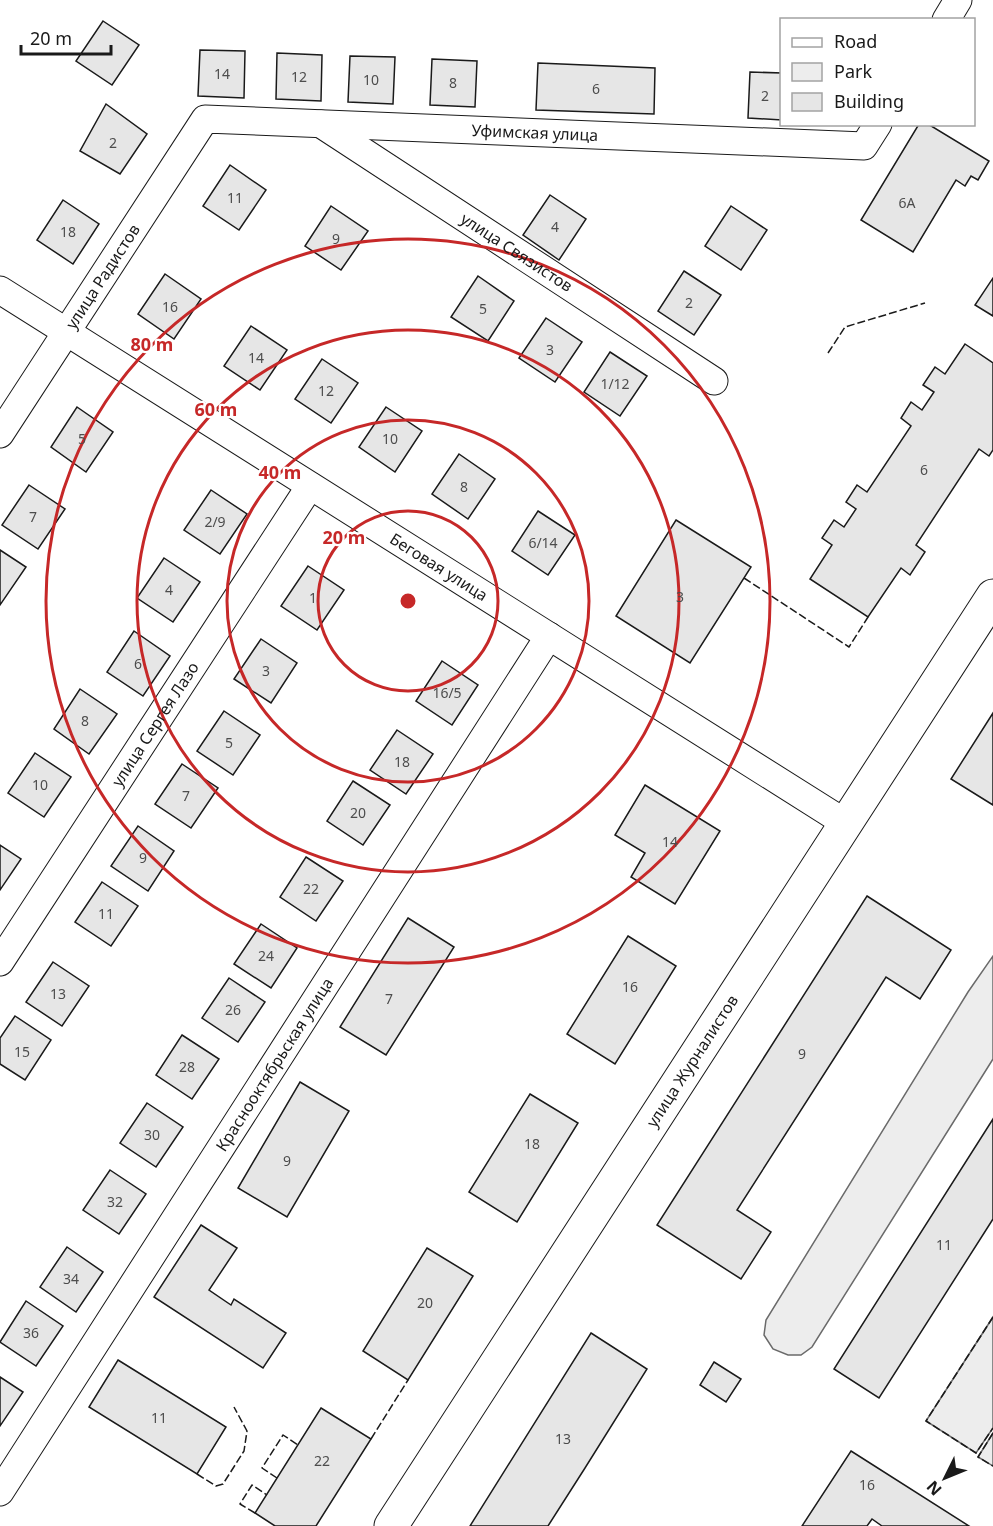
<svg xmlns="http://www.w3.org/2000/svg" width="993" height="1526" font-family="'Noto Sans',sans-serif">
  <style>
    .green { fill: #ededed; stroke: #6a6a6a; stroke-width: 1.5 }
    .building { fill: #e6e6e6; stroke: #1a1a1a; stroke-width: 1.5 }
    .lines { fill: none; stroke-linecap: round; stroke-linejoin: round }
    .minor-casing { stroke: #1a1a1a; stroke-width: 29 }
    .tertiary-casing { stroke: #1a1a1a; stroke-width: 35 }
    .minor { stroke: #fff; stroke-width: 27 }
    .tertiary { stroke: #fff; stroke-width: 33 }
    .fence { stroke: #1a1a1a; stroke-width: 1.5; stroke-dasharray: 8 3; stroke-linecap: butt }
    .ring { fill: none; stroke: #c62828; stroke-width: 3 }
    .labels { text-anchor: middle; stroke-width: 4.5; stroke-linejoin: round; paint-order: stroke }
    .number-label { font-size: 14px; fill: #4d4d4d }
    .street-label { font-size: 16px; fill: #1a1a1a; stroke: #fff }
    .centre { fill: #c62828; stroke: #fff; stroke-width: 3 }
    .ring-label { font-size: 18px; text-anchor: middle; font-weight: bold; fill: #c62828; stroke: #fff; stroke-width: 4.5; stroke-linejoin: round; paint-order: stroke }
  </style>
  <rect width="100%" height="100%" fill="#fff"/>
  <g class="green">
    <polygon points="993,956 993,1059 812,1347 801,1355 788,1355 773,1349 764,1335 766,1320 968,992"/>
    <polygon points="993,1317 993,1428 976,1453 926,1421"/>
    <polygon points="993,1433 993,1466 978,1457"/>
  </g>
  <g class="building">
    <polygon points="103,21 139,45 112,85 76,61"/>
    <polygon points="200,50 245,51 244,98 198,96"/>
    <polygon points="277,53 322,55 321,101 276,99"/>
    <polygon points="350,56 395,57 393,104 348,102"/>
    <polygon points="432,59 477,61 475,107 430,105"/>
    <polygon points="538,63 655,68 654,114 536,110"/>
    <polygon points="750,72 782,73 782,120 748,118"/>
    <polygon points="106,104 147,134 120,174 80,151"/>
    <polygon points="919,124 928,124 989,161 978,180 971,176 965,186 956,180 913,252 861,220"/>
    <polygon points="230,165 266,190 239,230 203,206"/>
    <polygon points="550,195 586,219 559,260 523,235"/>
    <polygon points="63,200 99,224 73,264 37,240"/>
    <polygon points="331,206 368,231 341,270 305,246"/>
    <polygon points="731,206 767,230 741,270 705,246"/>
    <polygon points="684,271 721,295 694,335 658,311"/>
    <polygon points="165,274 201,299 174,339 138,314"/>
    <polygon points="478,276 514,301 488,341 451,317"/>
    <polygon points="993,278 993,316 975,305"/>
    <polygon points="546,318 582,342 555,382 519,358"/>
    <polygon points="251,326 287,350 260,390 224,366"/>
    <polygon points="965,344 993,363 993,450 989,456 979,449 916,545 925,552 910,575 901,568 868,617 810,579 832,545 822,538 834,520 844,527 856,509 846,502 857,485 867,492 911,426 901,418 911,402 922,410 934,392 923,385 935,367 945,374"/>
    <polygon points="610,352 647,376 620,416 584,392"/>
    <polygon points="322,359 358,383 331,423 295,399"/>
    <polygon points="77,407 113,432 86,472 51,447"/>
    <polygon points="386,407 422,431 395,472 359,447"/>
    <polygon points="459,454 495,479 468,519 432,494"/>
    <polygon points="29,485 65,509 38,549 2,525"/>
    <polygon points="211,490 247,514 220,554 184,530"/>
    <polygon points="538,511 575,535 548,575 512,551"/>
    <polygon points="676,520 751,567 690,663 616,616"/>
    <polygon points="0,550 26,567 0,605"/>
    <polygon points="164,558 200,582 173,622 137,598"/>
    <polygon points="308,566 344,590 317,630 281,606"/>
    <polygon points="134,631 170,656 143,696 107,672"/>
    <polygon points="261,639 297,663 271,703 234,679"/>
    <polygon points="442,661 478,685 452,725 416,701"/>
    <polygon points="80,689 117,714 89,754 54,729"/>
    <polygon points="224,711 260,735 233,775 197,751"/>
    <polygon points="993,713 993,805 951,779"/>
    <polygon points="397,730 433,754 406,794 370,770"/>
    <polygon points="35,753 71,777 44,817 8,793"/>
    <polygon points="182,764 218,788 191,828 155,804"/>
    <polygon points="353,781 390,805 363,845 327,821"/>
    <polygon points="645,785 720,831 675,904 631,877 645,853 615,835"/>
    <polygon points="138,826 174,851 148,891 111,866"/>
    <polygon points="0,845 21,859 0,890"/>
    <polygon points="306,857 343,881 316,921 280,897"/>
    <polygon points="102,882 138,906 111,946 75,922"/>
    <polygon points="867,896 951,950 920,999 886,977 860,1018 737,1210 771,1232 741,1279 657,1225"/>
    <polygon points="408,918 454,947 386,1055 340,1027"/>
    <polygon points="261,924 297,948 271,988 234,964"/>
    <polygon points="628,936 676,966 615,1064 567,1034"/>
    <polygon points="53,962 89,986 62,1026 26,1002"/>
    <polygon points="229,978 265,1002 238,1042 202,1018"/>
    <polygon points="15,1016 51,1040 25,1080 0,1064 0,1038"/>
    <polygon points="182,1035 219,1059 192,1099 156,1075"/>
    <polygon points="300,1082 349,1111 287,1217 238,1188"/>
    <polygon points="530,1094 578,1123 517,1222 469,1192"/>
    <polygon points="147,1103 183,1127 156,1167 120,1143"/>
    <polygon points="993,1119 993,1219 879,1398 834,1369"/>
    <polygon points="110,1170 146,1194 119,1234 83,1210"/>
    <polygon points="201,1225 237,1248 209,1290 231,1305 234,1299 286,1333 263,1368 154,1297"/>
    <polygon points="67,1247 103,1272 76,1312 40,1287"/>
    <polygon points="427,1248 473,1276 408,1380 363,1351"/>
    <polygon points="26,1301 63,1326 36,1366 0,1342"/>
    <polygon points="591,1333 647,1369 585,1468 548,1526 470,1526"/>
    <polygon points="118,1360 226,1427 197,1474 89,1407"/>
    <polygon points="714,1362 741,1379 726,1402 700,1385"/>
    <polygon points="0,1377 23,1392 0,1426"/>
    <polygon points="321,1408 371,1439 316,1526 275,1526 255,1513"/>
    <polygon points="851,1451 969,1526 882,1526 872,1519 867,1526 802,1526"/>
  </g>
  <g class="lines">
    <g class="minor-casing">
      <g id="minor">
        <polyline points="946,20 958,0"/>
        <path id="s1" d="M321,124L714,381"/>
        <path id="s2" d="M0,290L847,824"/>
        <path id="s3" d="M0,434L205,119L864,146L878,124"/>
        <path id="s4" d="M0,962L310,486"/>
        <path id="s5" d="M0,1492L549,636"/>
      </g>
    </g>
    <g class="tertiary-casing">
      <g id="tertiary">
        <path id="s6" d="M391,1526L993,596"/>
      </g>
    </g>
    <use href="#minor" class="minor"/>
    <use href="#tertiary" class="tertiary"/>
    <g class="fence">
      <polyline points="828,353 845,327 925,303"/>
      <polyline points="744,578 849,647 868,617"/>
      <polyline points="993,1317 926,1421 976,1453 993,1428"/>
      <polyline points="993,1433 978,1457 993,1466"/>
      <polyline points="371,1439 408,1380"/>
      <polyline points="197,1474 216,1486 223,1484 244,1451 247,1431 234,1407"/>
      <polyline points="277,1478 262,1468 283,1435 298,1445"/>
      <polyline points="255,1513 240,1504 252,1485 267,1495"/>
    </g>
  </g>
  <g class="ring">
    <circle cx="408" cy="601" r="90"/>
    <circle cx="408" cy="601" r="181"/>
    <circle cx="408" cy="601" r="271"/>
    <circle cx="408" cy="601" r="362"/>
  </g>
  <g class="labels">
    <g class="number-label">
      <text x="222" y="79">14</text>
      <text x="299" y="82">12</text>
      <text x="371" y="85">10</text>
      <text x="453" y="88">8</text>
      <text x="596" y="94">6</text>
      <text x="765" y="101">2</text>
      <text x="113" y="148">2</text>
      <text x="235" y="203">11</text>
      <text x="907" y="208">6А</text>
      <text x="555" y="232">4</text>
      <text x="68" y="237">18</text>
      <text x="336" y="244">9</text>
      <text x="689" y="308">2</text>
      <text x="170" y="312">16</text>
      <text x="483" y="314">5</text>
      <text x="550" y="355">3</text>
      <text x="256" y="363">14</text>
      <text x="615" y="389">1/12</text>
      <text x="326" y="396">12</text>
      <text x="82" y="444">5</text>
      <text x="390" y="444">10</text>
      <text x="924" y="475">6</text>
      <text x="464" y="492">8</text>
      <text x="33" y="522">7</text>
      <text x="215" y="527">2/9</text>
      <text x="543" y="548">6/14</text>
      <text x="169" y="595">4</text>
      <text x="680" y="602">3</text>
      <text x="313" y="603">1</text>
      <text x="138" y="669">6</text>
      <text x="266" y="676">3</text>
      <text x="447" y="698">16/5</text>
      <text x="85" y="726">8</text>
      <text x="229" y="748">5</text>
      <text x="402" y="767">18</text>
      <text x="40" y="790">10</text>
      <text x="186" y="801">7</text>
      <text x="358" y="818">20</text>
      <text x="670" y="847">14</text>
      <text x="143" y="863">9</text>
      <text x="311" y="894">22</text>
      <text x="106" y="919">11</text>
      <text x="266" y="961">24</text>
      <text x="630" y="992">16</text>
      <text x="58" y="999">13</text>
      <text x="389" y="1004">7</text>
      <text x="233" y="1015">26</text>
      <text x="22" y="1057">15</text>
      <text x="802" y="1059">9</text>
      <text x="187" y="1072">28</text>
      <text x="152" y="1140">30</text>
      <text x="532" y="1149">18</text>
      <text x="287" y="1166">9</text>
      <text x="115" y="1207">32</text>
      <text x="944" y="1250">11</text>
      <text x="71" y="1284">34</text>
      <text x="425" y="1308">20</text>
      <text x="31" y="1338">36</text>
      <text x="159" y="1423">11</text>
      <text x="563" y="1444">13</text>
      <text x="322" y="1466">22</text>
      <text x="867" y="1490">16</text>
    </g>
    <g class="street-label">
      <text dy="6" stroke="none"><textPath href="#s3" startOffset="706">Уфимская улица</textPath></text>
      <text dy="6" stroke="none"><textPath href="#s1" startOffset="234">улица Связистов</textPath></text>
      <text dy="6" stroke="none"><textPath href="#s3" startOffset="188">улица Радистов</textPath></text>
      <text dy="6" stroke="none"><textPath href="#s2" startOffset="519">Беговая улица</textPath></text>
      <text dy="6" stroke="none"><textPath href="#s4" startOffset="284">улица Сергея Лазо</textPath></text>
      <text dy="6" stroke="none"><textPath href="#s6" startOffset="554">улица Журналистов</textPath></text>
      <text dy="6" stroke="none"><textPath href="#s5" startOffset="508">Краснооктябрьская улица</textPath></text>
    </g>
  </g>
  <circle cx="408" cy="601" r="9" class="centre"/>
  <g class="ring-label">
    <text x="152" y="351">80 m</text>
    <text x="216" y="416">60 m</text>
    <text x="280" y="479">40 m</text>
    <text x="344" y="544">20 m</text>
  </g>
  <rect x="780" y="18" width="195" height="108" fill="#ffffff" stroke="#a3a3a3" stroke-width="1.5"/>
  <rect x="792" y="38" width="30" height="9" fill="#ffffff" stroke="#a3a3a3" stroke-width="1.5"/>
  <text x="834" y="48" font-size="18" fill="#1a1a1a">Road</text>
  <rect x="792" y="63" width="30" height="18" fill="#ededed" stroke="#a3a3a3" stroke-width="1.5"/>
  <text x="834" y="78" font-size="18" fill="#1a1a1a">Park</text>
  <rect x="792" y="93" width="30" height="18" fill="#e6e6e6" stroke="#a3a3a3" stroke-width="1.5"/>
  <text x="834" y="108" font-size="18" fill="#1a1a1a">Building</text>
  <g transform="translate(945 1478) rotate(227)" stroke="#ffffff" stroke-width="4.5" paint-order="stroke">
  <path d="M0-4.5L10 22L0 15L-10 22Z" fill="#1a1a1a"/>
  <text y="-9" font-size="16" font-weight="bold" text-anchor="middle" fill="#1a1a1a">N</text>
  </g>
  <path d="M21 45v9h90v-9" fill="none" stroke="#1a1a1a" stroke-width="3"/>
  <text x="30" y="45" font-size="18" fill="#1a1a1a" stroke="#ffffff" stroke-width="4.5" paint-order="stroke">20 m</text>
</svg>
